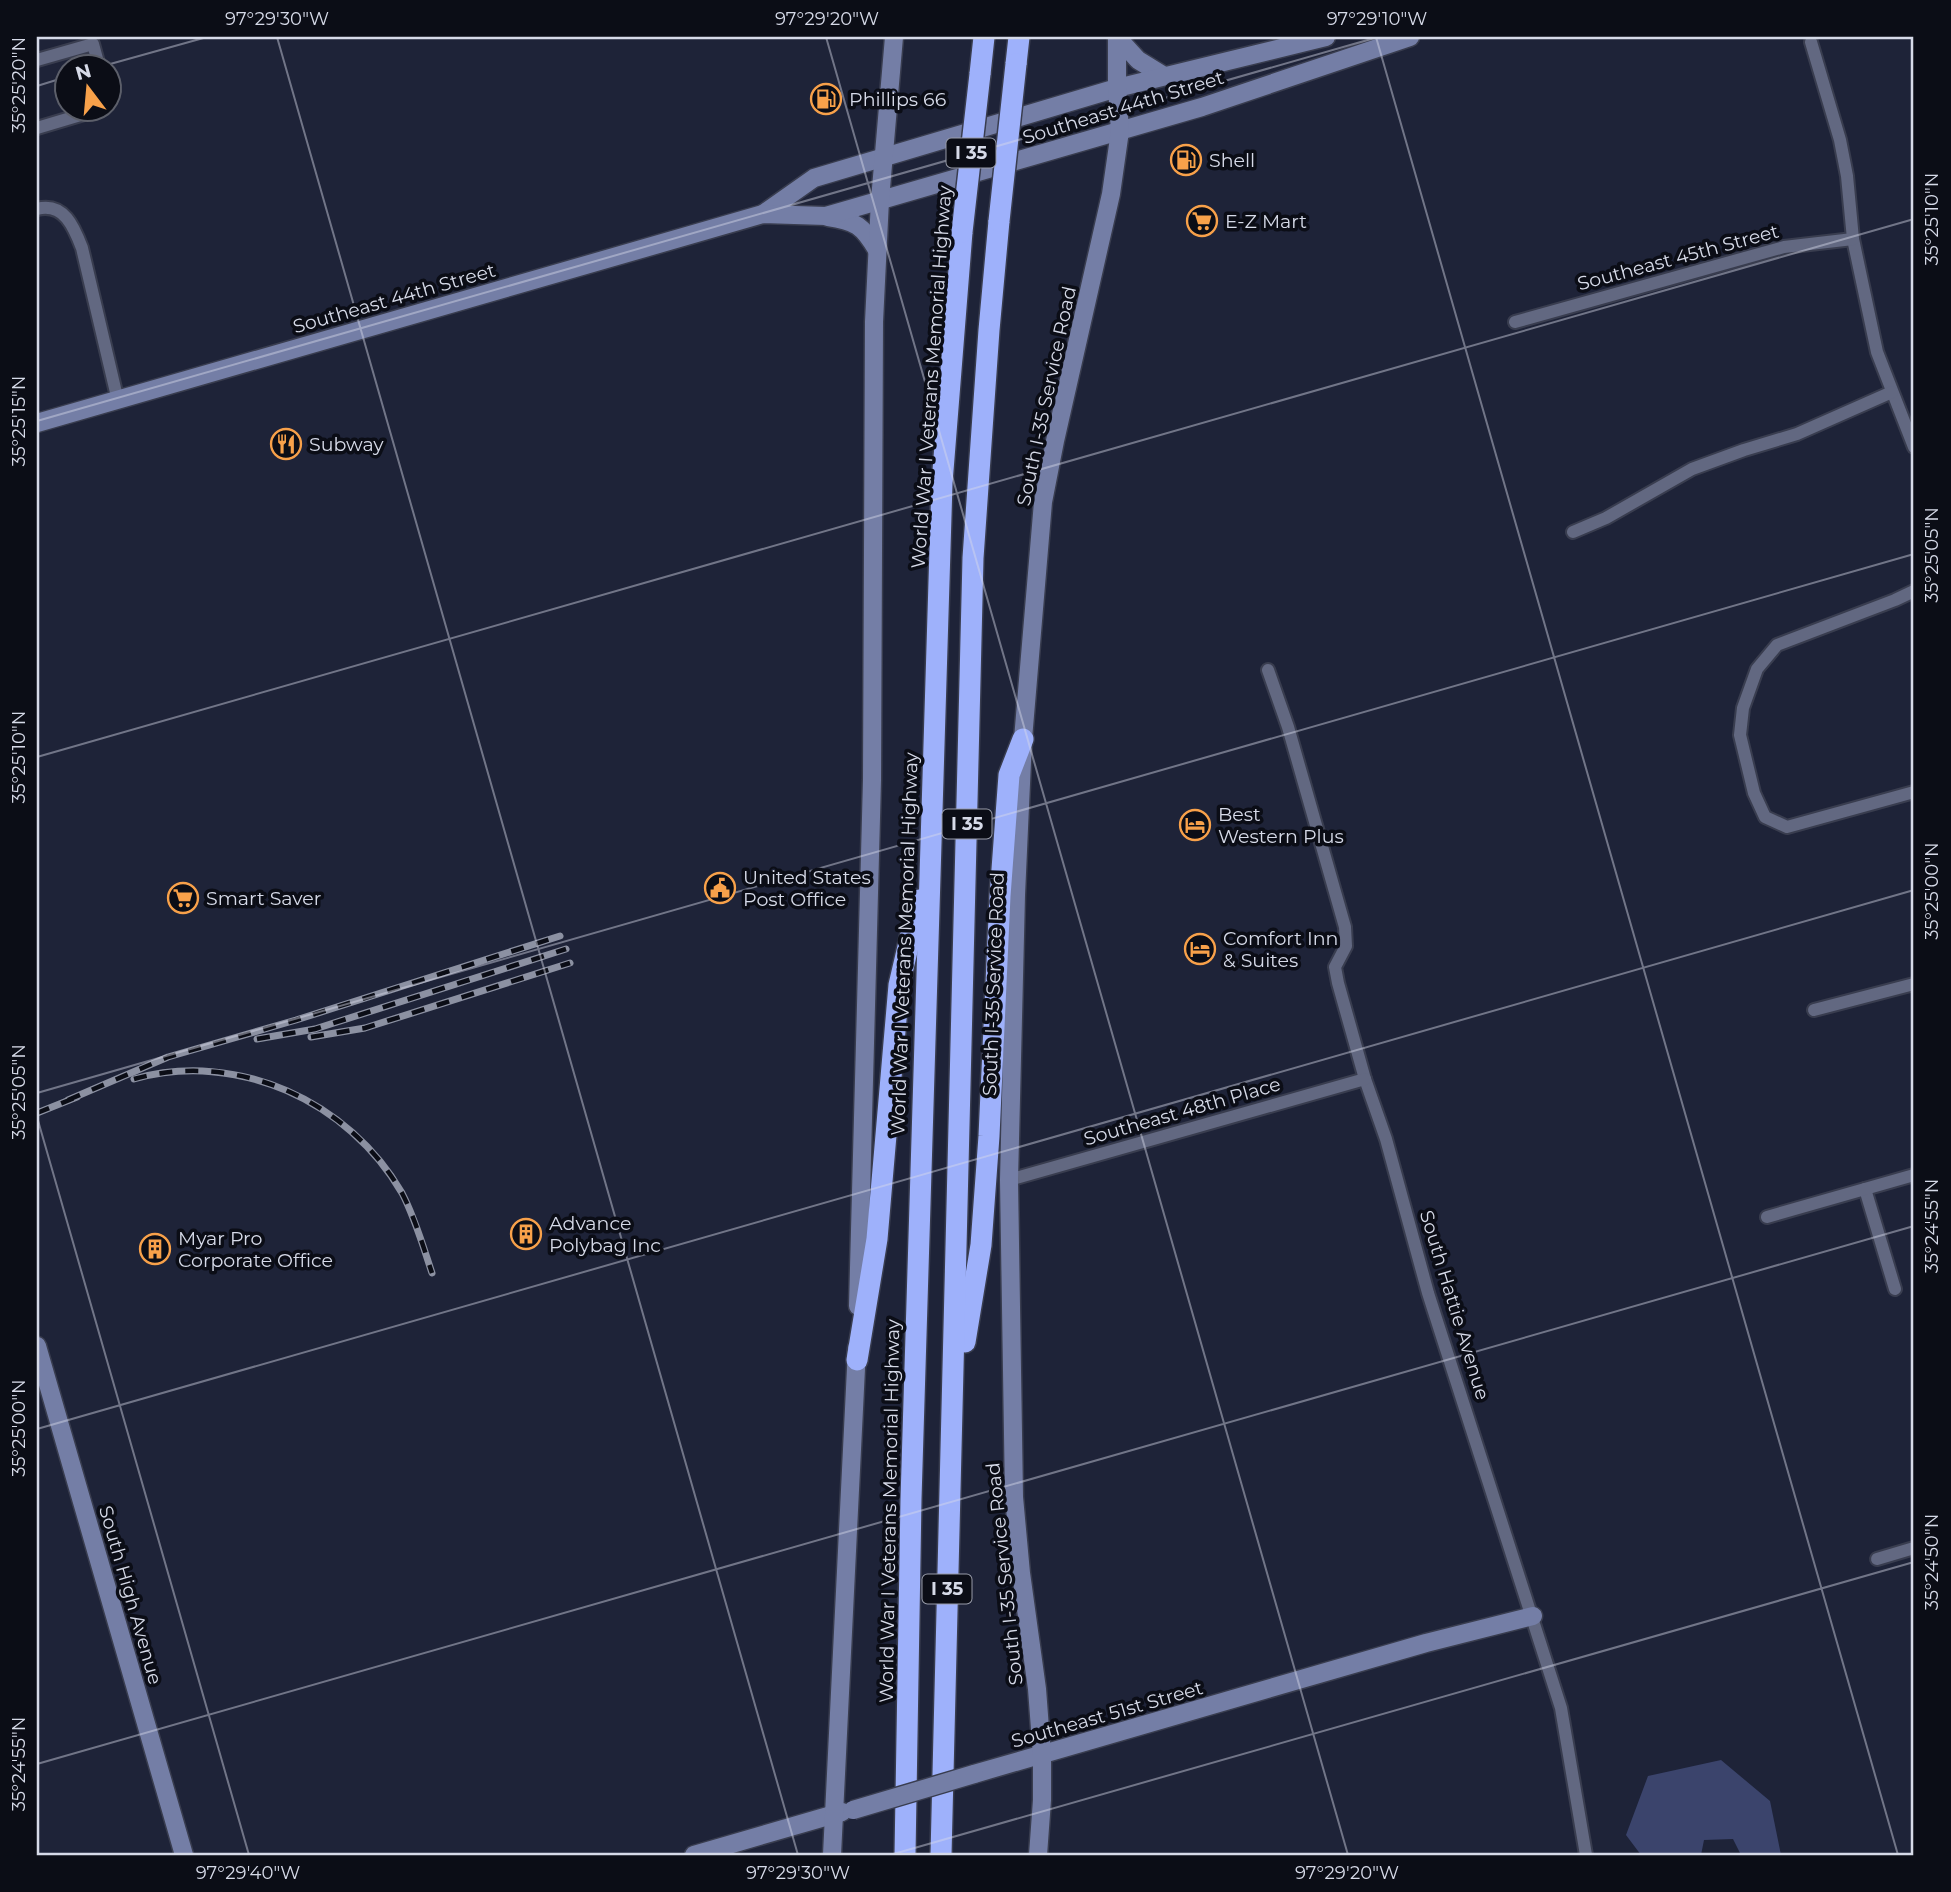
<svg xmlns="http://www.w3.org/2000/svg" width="1951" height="1892" font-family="Montserrat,sans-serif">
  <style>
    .green { fill: #3b446c }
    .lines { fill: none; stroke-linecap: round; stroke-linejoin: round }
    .street-casing { stroke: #393d4f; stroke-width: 16 }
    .secondary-casing { stroke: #393d4f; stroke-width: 21 }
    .highway-casing { stroke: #393d4f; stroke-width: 24 }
    .street { stroke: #626881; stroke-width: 12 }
    .secondary { stroke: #747ea6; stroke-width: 18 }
    .highway { stroke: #9eb1fb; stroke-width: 21 }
    .rail-casing { stroke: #8c91a2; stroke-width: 7 }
    .rail { stroke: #0b0d16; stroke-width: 4.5; stroke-dasharray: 13; stroke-linecap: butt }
    .secondary-bridge-casing { stroke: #393d4f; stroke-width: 21; stroke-linecap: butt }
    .highway-bridge-casing { stroke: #393d4f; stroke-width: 24; stroke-linecap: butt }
    .secondary-bridge { stroke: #747ea6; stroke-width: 18 }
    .highway-bridge { stroke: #9eb1fb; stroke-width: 21 }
    .ticks { fill: none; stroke: #d6dae8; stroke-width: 2; stroke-opacity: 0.45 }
    .labels { text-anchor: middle; stroke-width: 7; stroke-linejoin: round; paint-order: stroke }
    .shield { fill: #0b0d16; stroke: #999ca9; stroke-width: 2 }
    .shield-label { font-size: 18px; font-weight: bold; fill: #d6dae8 }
    .poi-label { font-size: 19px; fill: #d6dae8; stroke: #0b0d16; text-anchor: start }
    .street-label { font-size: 19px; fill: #d6dae8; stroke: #0b0d16 }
    .neatline { fill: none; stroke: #d6dae8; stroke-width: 2.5 }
    .ticks-label { font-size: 18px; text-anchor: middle; fill: #d6dae8 }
  </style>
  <rect width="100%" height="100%" fill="#1e2338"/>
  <polygon class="green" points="1721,1760 1770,1801 1781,1855 1741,1855 1733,1839 1704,1840 1701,1855 1641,1855 1626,1835 1648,1776"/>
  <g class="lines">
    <g class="street-casing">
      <g id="street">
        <polyline points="1811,42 1840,140 1847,176 1853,239 1877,352 1914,447"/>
        <polyline points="37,60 93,44 99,66"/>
        <polyline points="37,128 104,108"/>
        <path d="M37,209C64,202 74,227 82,248L118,401"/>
        <polyline points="1515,322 1784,247 1853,239"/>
        <polyline points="1573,532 1606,518 1692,469 1744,450 1797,434 1892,392"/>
        <polyline points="1914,591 1895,600 1777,645 1757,669 1743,708 1740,735 1754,793 1765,817 1787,827 1914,792"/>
        <polyline points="1268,670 1288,727 1345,927 1346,946 1335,967 1338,983 1365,1079 1386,1139 1428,1293 1561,1708 1586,1855"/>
        <polyline points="1814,1010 1914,984"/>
        <polyline points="1009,1180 1365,1079"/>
        <polyline points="1865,1189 1895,1289"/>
        <polyline points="1767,1217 1914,1175"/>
        <polyline points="1877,1559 1914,1548"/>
      </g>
    </g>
    <g class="secondary-casing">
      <g id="secondary">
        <polyline points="1117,37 1138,60 1164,76"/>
        <polyline points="763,214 814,178 1117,88 1326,37"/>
        <path d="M828,217C856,221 863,226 877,250"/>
        <polyline points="37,423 763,214 826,216 1202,107 1410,37"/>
        <polyline points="858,1306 872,780 874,322 880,200 894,37"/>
        <polyline points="37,1346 184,1855"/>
        <polyline points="974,1774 1426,1643 1533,1616"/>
        <polyline points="694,1855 842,1812"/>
        <polyline points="832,1855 857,1348"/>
        <polyline points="1038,1855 1042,1800 1042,1755 1037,1689 1021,1573 1014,1497 1009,1180 1016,895 1023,739 1043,502 1055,441 1111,194 1120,131 1117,88 1117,37"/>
      </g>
    </g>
    <g class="highway-casing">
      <g id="highway">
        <polyline points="1016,64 1019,37"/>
        <polyline points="980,74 984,37"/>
        <polyline points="965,1342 981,1245 989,1136 1000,896 1009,775 1023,739"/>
        <polyline points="857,1360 877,1239 899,985 919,900"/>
        <polyline points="905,1855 911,1499 942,483 962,232"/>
        <polyline points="941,1855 973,558 989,330 999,221"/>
      </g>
    </g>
    <use href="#street" class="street"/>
    <use href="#secondary" class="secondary"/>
    <use href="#highway" class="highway"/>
    <g class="rail-casing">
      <g id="rail">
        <polyline points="311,1037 365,1028 570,963"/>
        <polyline points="257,1039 315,1029 566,949"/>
        <path d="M134,1079C237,1050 349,1101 402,1193C415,1218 423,1246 432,1273"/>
        <polyline points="68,1100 168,1057 296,1020 560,936"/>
        <polyline points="37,1113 77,1097"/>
      </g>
    </g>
    <use href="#rail" class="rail"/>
    <g class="secondary-bridge-casing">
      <polyline id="secondary-bridge" points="853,1810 974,1774"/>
    </g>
    <g class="highway-bridge-casing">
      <g id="highway-bridge">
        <polyline points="999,221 1016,64"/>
        <polyline points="962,232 980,74"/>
      </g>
    </g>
    <use href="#secondary-bridge" class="secondary-bridge"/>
    <use href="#highway-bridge" class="highway-bridge"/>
  </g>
  <path class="ticks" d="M277,37L798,1855M826,37L1348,1855M1376,37L1898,1855M103,66L207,37M37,86L66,77M37,421L1378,37M37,757L1914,219M37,1093L1914,554M37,1117L249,1855M37,1429L1914,890M37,1764L1914,1226M890,1855L1914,1562"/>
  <defs>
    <g id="fuel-ring" transform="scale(1.575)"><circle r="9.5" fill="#0b0d16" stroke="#f8a14a" stroke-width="1.5"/><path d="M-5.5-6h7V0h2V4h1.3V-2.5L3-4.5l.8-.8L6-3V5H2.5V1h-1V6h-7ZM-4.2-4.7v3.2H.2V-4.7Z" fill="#f8a14a"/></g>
    <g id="supermarket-ring" transform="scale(1.575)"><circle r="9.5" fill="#0b0d16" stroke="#f8a14a" stroke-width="1.5"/><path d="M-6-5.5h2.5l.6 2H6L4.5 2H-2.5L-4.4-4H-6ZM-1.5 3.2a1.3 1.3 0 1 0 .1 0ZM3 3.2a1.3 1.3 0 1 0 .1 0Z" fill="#f8a14a"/></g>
    <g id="restaurant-ring" transform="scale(1.575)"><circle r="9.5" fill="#0b0d16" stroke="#f8a14a" stroke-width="1.5"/><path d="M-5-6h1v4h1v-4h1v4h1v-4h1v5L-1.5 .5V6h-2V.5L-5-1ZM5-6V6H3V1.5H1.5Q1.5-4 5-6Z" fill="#f8a14a"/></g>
    <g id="hotel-ring" transform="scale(1.575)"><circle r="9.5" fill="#0b0d16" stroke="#f8a14a" stroke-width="1.5"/><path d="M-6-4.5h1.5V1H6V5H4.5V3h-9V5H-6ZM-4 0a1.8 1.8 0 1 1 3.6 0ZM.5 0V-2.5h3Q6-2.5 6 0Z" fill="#f8a14a"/></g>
    <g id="civic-ring" transform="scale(1.575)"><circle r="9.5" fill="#0b0d16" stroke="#f8a14a" stroke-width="1.5"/><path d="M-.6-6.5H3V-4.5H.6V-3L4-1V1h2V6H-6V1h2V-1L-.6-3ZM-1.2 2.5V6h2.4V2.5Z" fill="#f8a14a"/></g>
    <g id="building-ring" transform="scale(1.575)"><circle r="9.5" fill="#0b0d16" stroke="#f8a14a" stroke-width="1.5"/><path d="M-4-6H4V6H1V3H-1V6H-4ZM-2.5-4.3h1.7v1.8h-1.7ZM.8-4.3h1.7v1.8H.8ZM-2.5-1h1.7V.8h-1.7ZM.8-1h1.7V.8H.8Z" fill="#f8a14a"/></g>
  </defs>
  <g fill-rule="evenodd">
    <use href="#fuel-ring" x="826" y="99"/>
    <use href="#fuel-ring" x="1186" y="160"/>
    <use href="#supermarket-ring" x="1202" y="221"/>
    <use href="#restaurant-ring" x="286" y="444"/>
    <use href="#hotel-ring" x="1195" y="825"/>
    <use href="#civic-ring" x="720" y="888"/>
    <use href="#supermarket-ring" x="183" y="898"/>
    <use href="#hotel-ring" x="1200" y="949"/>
    <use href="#building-ring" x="526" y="1234"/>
    <use href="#building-ring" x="155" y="1249"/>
  </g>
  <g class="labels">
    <g class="shield">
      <rect x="946.5" y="138.5" width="49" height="29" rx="5"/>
      <rect x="942.5" y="809.5" width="49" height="29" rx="5"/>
      <rect x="922.5" y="1574.5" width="49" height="29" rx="5"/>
    </g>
    <g class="shield-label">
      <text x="971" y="159">I 35</text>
      <text x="967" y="830">I 35</text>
      <text x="947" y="1595">I 35</text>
    </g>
    <g class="poi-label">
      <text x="849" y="106">Phillips 66</text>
      <text x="1209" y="167">Shell</text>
      <text x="1225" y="228">E-Z Mart</text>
      <text x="309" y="451">Subway</text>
      <text x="1218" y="821">Best<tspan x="1218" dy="22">Western Plus</tspan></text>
      <text x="743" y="884">United States<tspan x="743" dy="22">Post Office</tspan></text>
      <text x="206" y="905">Smart Saver</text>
      <text x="1223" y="945">Comfort Inn<tspan x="1223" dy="22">&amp; Suites</tspan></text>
      <text x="549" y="1230">Advance<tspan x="549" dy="22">Polybag Inc</tspan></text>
      <text x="178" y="1245">Myar Pro<tspan x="178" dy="22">Corporate Office</tspan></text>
    </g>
    <g class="street-label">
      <text transform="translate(1123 107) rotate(-17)" y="7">Southeast 44th Street</text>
      <text transform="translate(1678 257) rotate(-15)" y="7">Southeast 45th Street</text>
      <text transform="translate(394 298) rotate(-16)" y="7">Southeast 44th Street</text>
      <text transform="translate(931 377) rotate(-86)" y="7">World War I Veterans Memorial Highway</text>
      <text transform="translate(1046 396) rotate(-78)" y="7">South I-35 Service Road</text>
      <text transform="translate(904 944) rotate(-88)" y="7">World War I Veterans Memorial Highway</text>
      <text transform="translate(993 984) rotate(-88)" y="7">South I-35 Service Road</text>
      <text transform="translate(1182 1111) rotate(-16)" y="7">Southeast 48th Place</text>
      <text transform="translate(1455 1305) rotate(73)" y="7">South Hattie Avenue</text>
      <text transform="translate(889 1511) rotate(-89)" y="7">World War I Veterans Memorial Highway</text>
      <text transform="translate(1004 1574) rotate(-96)" y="7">South I-35 Service Road</text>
      <text transform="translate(131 1595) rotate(74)" y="7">South High Avenue</text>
      <text transform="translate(1107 1714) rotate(-16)" y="7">Southeast 51st Street</text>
    </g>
  </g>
  <rect width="1951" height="1892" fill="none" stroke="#0b0d16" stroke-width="77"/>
  <g transform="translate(88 88) rotate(344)"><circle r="33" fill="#0b0d16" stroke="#5c5f6a" stroke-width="2"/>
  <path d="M0-5L12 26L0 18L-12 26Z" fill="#f8a14a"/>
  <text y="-10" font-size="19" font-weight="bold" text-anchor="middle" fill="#d6dae8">N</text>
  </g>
  <rect x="38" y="38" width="1874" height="1816" class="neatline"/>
  <g class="ticks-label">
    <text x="277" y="25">97°29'30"W</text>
    <text x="827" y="25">97°29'20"W</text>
    <text x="1377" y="25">97°29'10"W</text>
    <text transform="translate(19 85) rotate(-90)" y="6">35°25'20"N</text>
    <text transform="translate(1932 219) rotate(-90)" y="6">35°25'10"N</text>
    <text transform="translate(19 421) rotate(-90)" y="6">35°25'15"N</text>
    <text transform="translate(1932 555) rotate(-90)" y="6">35°25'05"N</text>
    <text transform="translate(19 757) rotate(-90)" y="6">35°25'10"N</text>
    <text transform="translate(1932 891) rotate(-90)" y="6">35°25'00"N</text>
    <text transform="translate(19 1092) rotate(-90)" y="6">35°25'05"N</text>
    <text transform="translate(1932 1226) rotate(-90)" y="6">35°24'55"N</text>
    <text transform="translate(19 1428) rotate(-90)" y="6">35°25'00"N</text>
    <text transform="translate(1932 1562) rotate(-90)" y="6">35°24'50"N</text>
    <text transform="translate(19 1764) rotate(-90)" y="6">35°24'55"N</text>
    <text x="248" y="1879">97°29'40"W</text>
    <text x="798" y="1879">97°29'30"W</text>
    <text x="1347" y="1879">97°29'20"W</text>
  </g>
</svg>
